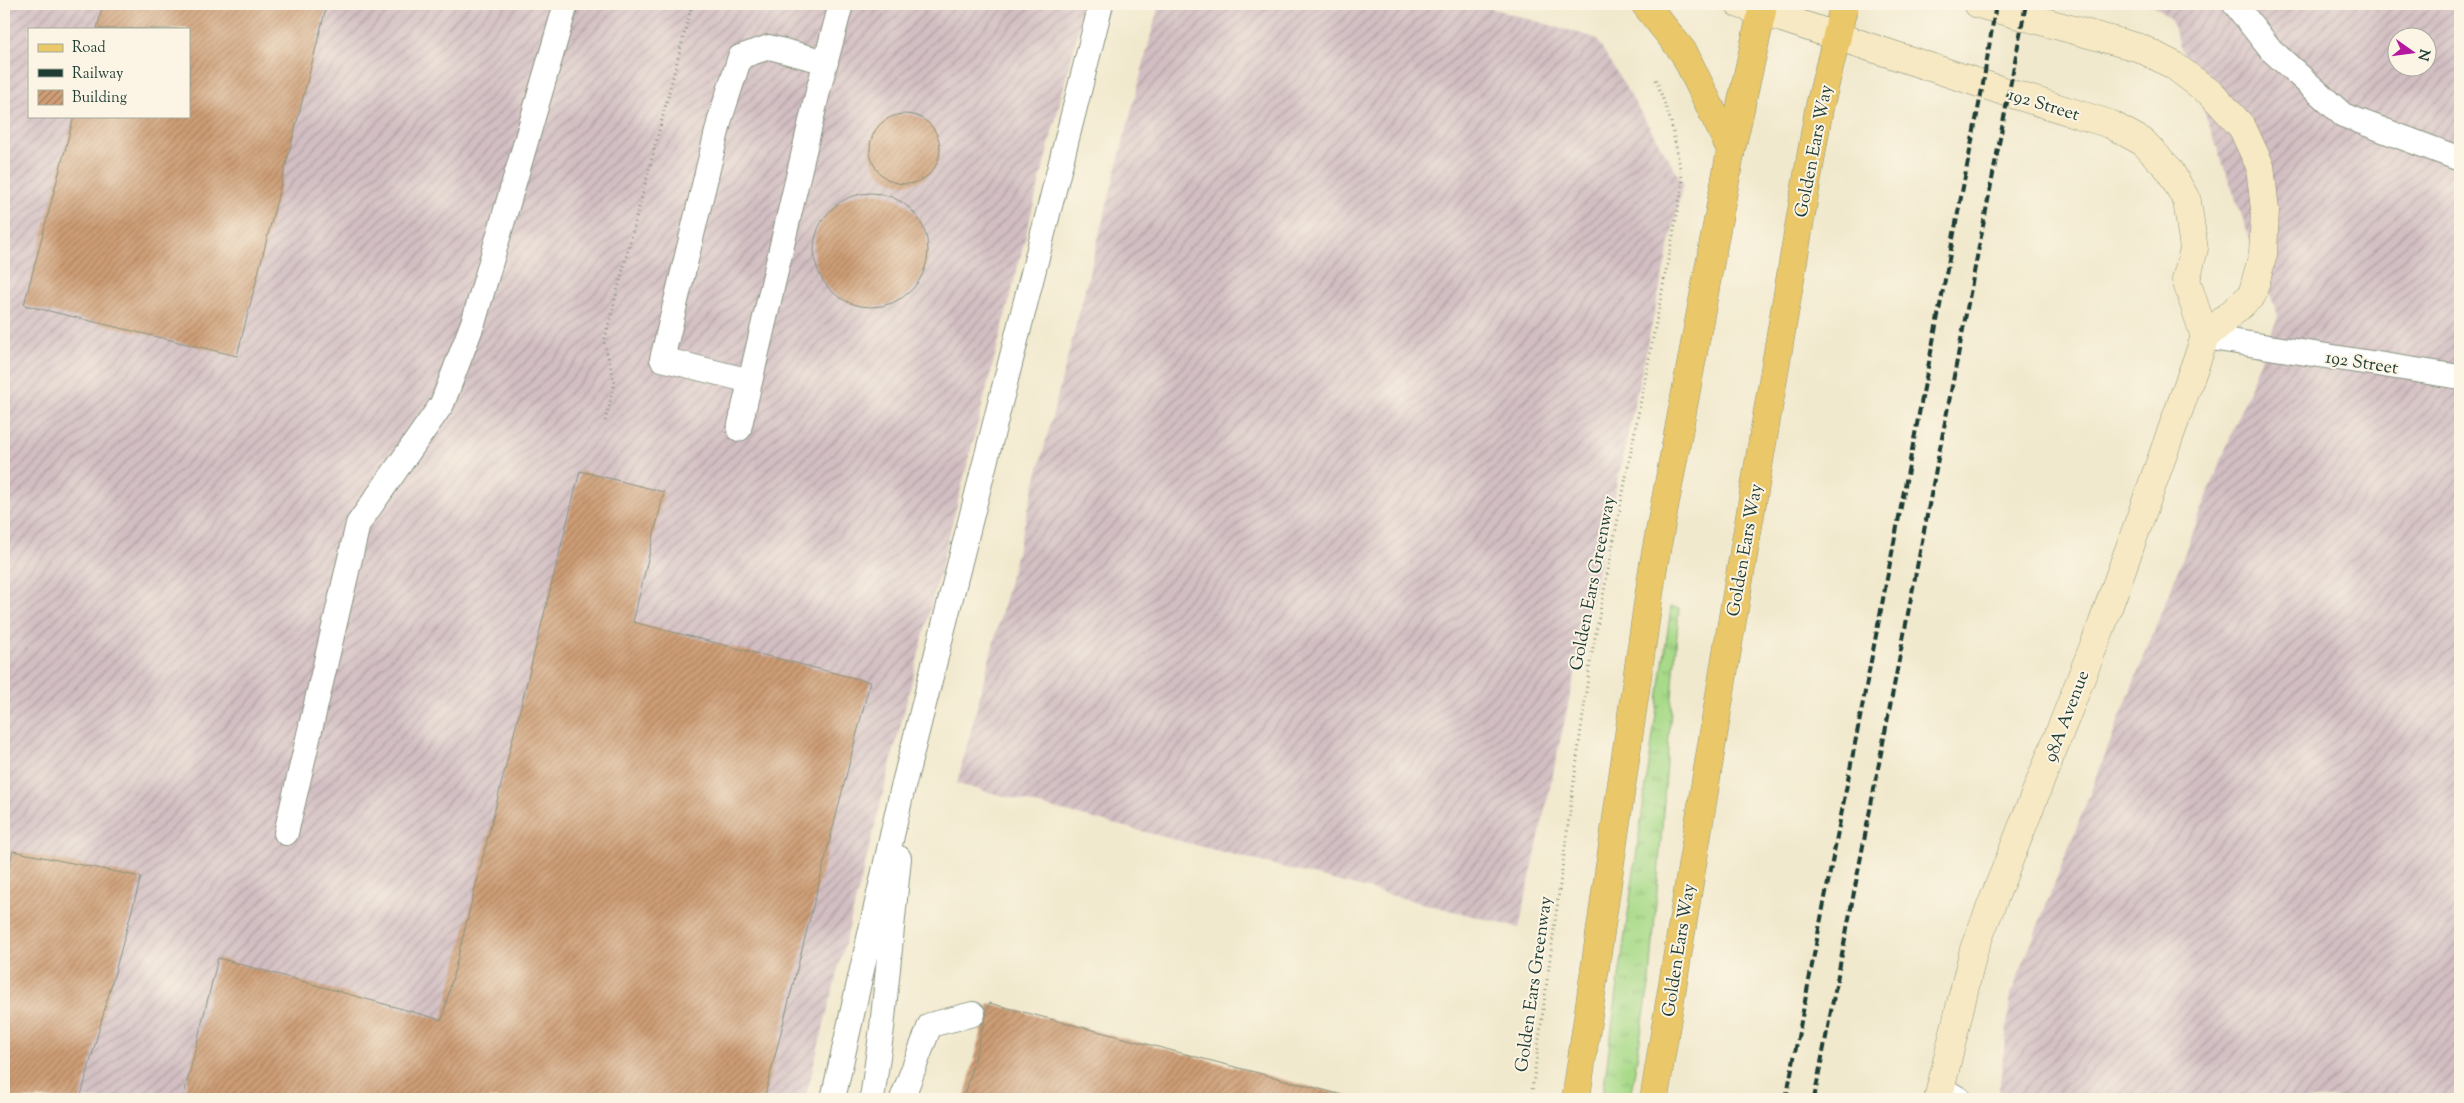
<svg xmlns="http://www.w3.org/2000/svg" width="2464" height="1103" font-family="'Sorts Mill Goudy',serif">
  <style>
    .industrial { fill: url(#industrial-furrows); fill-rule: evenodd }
    .grass { fill: url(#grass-tufts); stroke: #648c5e }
    .building { fill: url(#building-hatch) }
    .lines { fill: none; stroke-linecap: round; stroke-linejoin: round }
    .lane-casing { stroke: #889380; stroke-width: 26 }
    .secondary-casing { stroke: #889380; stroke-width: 29 }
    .primary-casing { stroke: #889380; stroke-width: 29 }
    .highway-casing { stroke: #889380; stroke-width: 29 }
    .path { stroke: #889380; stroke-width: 3; stroke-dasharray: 1 4; stroke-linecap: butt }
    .lane { stroke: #fff; stroke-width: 24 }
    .secondary { stroke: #f7e9c3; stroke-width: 28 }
    .primary { stroke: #eac769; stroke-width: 28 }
    .highway { stroke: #eac769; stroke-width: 28 }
    .rail { stroke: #1f3d34; stroke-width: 4; stroke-dasharray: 8 4; stroke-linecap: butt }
    .labels { text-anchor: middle; stroke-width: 4; stroke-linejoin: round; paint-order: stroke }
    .street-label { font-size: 18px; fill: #1f3d34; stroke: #fcf5e5 }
  </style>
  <defs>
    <pattern id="industrial-furrows" width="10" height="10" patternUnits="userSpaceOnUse" patternTransform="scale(1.25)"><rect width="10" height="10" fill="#d2bec2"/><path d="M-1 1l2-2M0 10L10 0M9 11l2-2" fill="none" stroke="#aa9c9e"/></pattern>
    <pattern id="grass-tufts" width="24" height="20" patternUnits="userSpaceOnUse" patternTransform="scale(1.25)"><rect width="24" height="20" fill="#a8da89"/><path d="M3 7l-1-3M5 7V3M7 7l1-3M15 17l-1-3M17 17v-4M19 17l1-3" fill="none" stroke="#90bc77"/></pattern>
    <pattern id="building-hatch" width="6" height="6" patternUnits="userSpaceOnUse" patternTransform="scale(1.25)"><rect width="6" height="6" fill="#ce9d75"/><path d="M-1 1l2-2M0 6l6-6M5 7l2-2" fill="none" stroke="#a78161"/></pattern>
  </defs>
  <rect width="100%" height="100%" fill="#fcf5e5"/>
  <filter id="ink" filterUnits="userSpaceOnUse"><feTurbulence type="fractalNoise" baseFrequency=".02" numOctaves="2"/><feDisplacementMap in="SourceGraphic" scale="10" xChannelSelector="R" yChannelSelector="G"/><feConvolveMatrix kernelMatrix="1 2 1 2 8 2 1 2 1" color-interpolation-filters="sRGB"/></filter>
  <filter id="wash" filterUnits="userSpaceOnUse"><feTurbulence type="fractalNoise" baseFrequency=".0096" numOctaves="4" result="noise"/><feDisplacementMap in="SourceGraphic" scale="20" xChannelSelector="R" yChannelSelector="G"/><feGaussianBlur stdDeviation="1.12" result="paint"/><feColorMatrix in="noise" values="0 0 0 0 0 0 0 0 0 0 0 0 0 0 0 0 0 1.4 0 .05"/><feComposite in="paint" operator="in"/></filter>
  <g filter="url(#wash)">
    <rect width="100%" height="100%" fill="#f1e9cd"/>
    <g class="industrial">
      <path d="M4,4H1085L805,1099H4ZM29,29H189V116H29Z"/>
      <polygon points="1159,4 1476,4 1596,38 1683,183 1519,928 957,784"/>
      <path d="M2153,4H2460V1099H1998L2011,994L2278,316L2170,18ZM2396,38H2426V68H2396Z"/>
    </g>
    <polygon class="grass" points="1671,607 1679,608 1650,980 1630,1099 1602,1099"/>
    <g id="blocks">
      <g class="building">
        <polygon points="103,4 327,4 237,356 24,305 74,116 189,116 189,29 97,29"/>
        <circle cx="905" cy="149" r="35"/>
        <circle cx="871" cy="250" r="57"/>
        <polygon points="580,471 664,492 633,622 870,682 764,1099 183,1099 218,958 442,1020"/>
        <polygon points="13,851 141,877 80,1099 4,1099 4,887"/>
        <polygon points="989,1003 1358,1099 964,1099"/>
      </g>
    </g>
  </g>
  <g filter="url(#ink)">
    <use href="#blocks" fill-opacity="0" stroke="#889380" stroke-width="1"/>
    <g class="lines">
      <g class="lane-casing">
        <g id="lane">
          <polyline points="2235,4 2271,50 2343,115 2460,159"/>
          <polyline points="2205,337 2460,377"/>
          <polyline points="750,381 662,359 720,119 740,57 769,47 826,62"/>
          <polyline points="739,429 819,87 841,4"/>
          <polyline points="286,833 358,524 442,404 474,320 566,4"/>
          <polyline points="1941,1088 1959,1099"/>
          <polyline points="833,1099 902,791 1101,4"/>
          <polyline points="872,1099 882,1028 899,858"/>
          <polyline points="902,1099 930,1025 973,1014"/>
        </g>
      </g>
      <g class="secondary-casing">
        <g id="secondary">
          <polyline points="1739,4 2009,93 2110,124 2143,142 2169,169 2187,201 2194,249 2186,280 2205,337"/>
          <polyline points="1938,1099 1974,949 2102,625 2205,337 2252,295 2263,254 2265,210 2260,166 2242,127 2213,95 2173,65 2140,48 1978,4"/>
        </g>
      </g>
      <g class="primary-casing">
        <polyline id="primary" points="1837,36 1844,4"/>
      </g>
      <g class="highway-casing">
        <g id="highway">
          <polyline points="1645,4 1684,53 1731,150"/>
          <polyline points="1576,1099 1653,568 1731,150 1762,11"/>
          <polyline points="1654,1099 1726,657 1819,109 1837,36"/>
        </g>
      </g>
      <g class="path">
        <polyline points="605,421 615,383 604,342 692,4"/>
        <polyline points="1531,1099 1590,663 1683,183 1671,122 1656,79"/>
      </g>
      <use href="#lane" class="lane"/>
      <use href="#secondary" class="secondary"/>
      <use href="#primary" class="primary"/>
      <use href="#highway" class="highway"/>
      <g class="rail">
        <polyline points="1786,1099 1983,84 1996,4"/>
        <polyline points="1814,1099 2026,4"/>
      </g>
    </g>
  </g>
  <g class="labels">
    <g class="street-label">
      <text transform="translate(2044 104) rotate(17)" y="6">192 Street</text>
      <text transform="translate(1813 151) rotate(-79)" y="6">Golden Ears Way</text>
      <text transform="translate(2362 362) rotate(9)" y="6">192 Street</text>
      <text transform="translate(1744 550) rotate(-80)" y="6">Golden Ears Way</text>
      <text transform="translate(1592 583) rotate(-79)" y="6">Golden Ears Greenway</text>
      <text transform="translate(2066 716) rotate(-69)" y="6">98A Avenue</text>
      <text transform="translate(1678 950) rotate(-81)" y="6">Golden Ears Way</text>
      <text transform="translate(1533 984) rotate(-82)" y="6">Golden Ears Greenway</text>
    </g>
  </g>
  <rect width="2464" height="1103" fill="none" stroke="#fcf5e5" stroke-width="20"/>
  <rect x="28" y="28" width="162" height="90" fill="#fcf5e5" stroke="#a4ab9e"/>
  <rect x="38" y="44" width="25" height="8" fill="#eac769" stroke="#a4ab9e"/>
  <text x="72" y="52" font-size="15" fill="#1f3d34">Road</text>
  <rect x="38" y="69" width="25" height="8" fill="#1f3d34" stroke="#a4ab9e"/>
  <text x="72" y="78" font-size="15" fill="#1f3d34">Railway</text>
  <rect x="38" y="90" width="25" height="15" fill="url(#building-hatch)" stroke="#a4ab9e"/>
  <text x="72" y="102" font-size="15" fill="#1f3d34">Building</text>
  <g transform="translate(2412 52) rotate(104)"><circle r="24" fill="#fcf5e5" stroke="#a4ab9e"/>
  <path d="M0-4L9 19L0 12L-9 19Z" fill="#b5179e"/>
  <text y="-8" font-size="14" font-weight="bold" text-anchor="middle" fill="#1f3d34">N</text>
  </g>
</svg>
